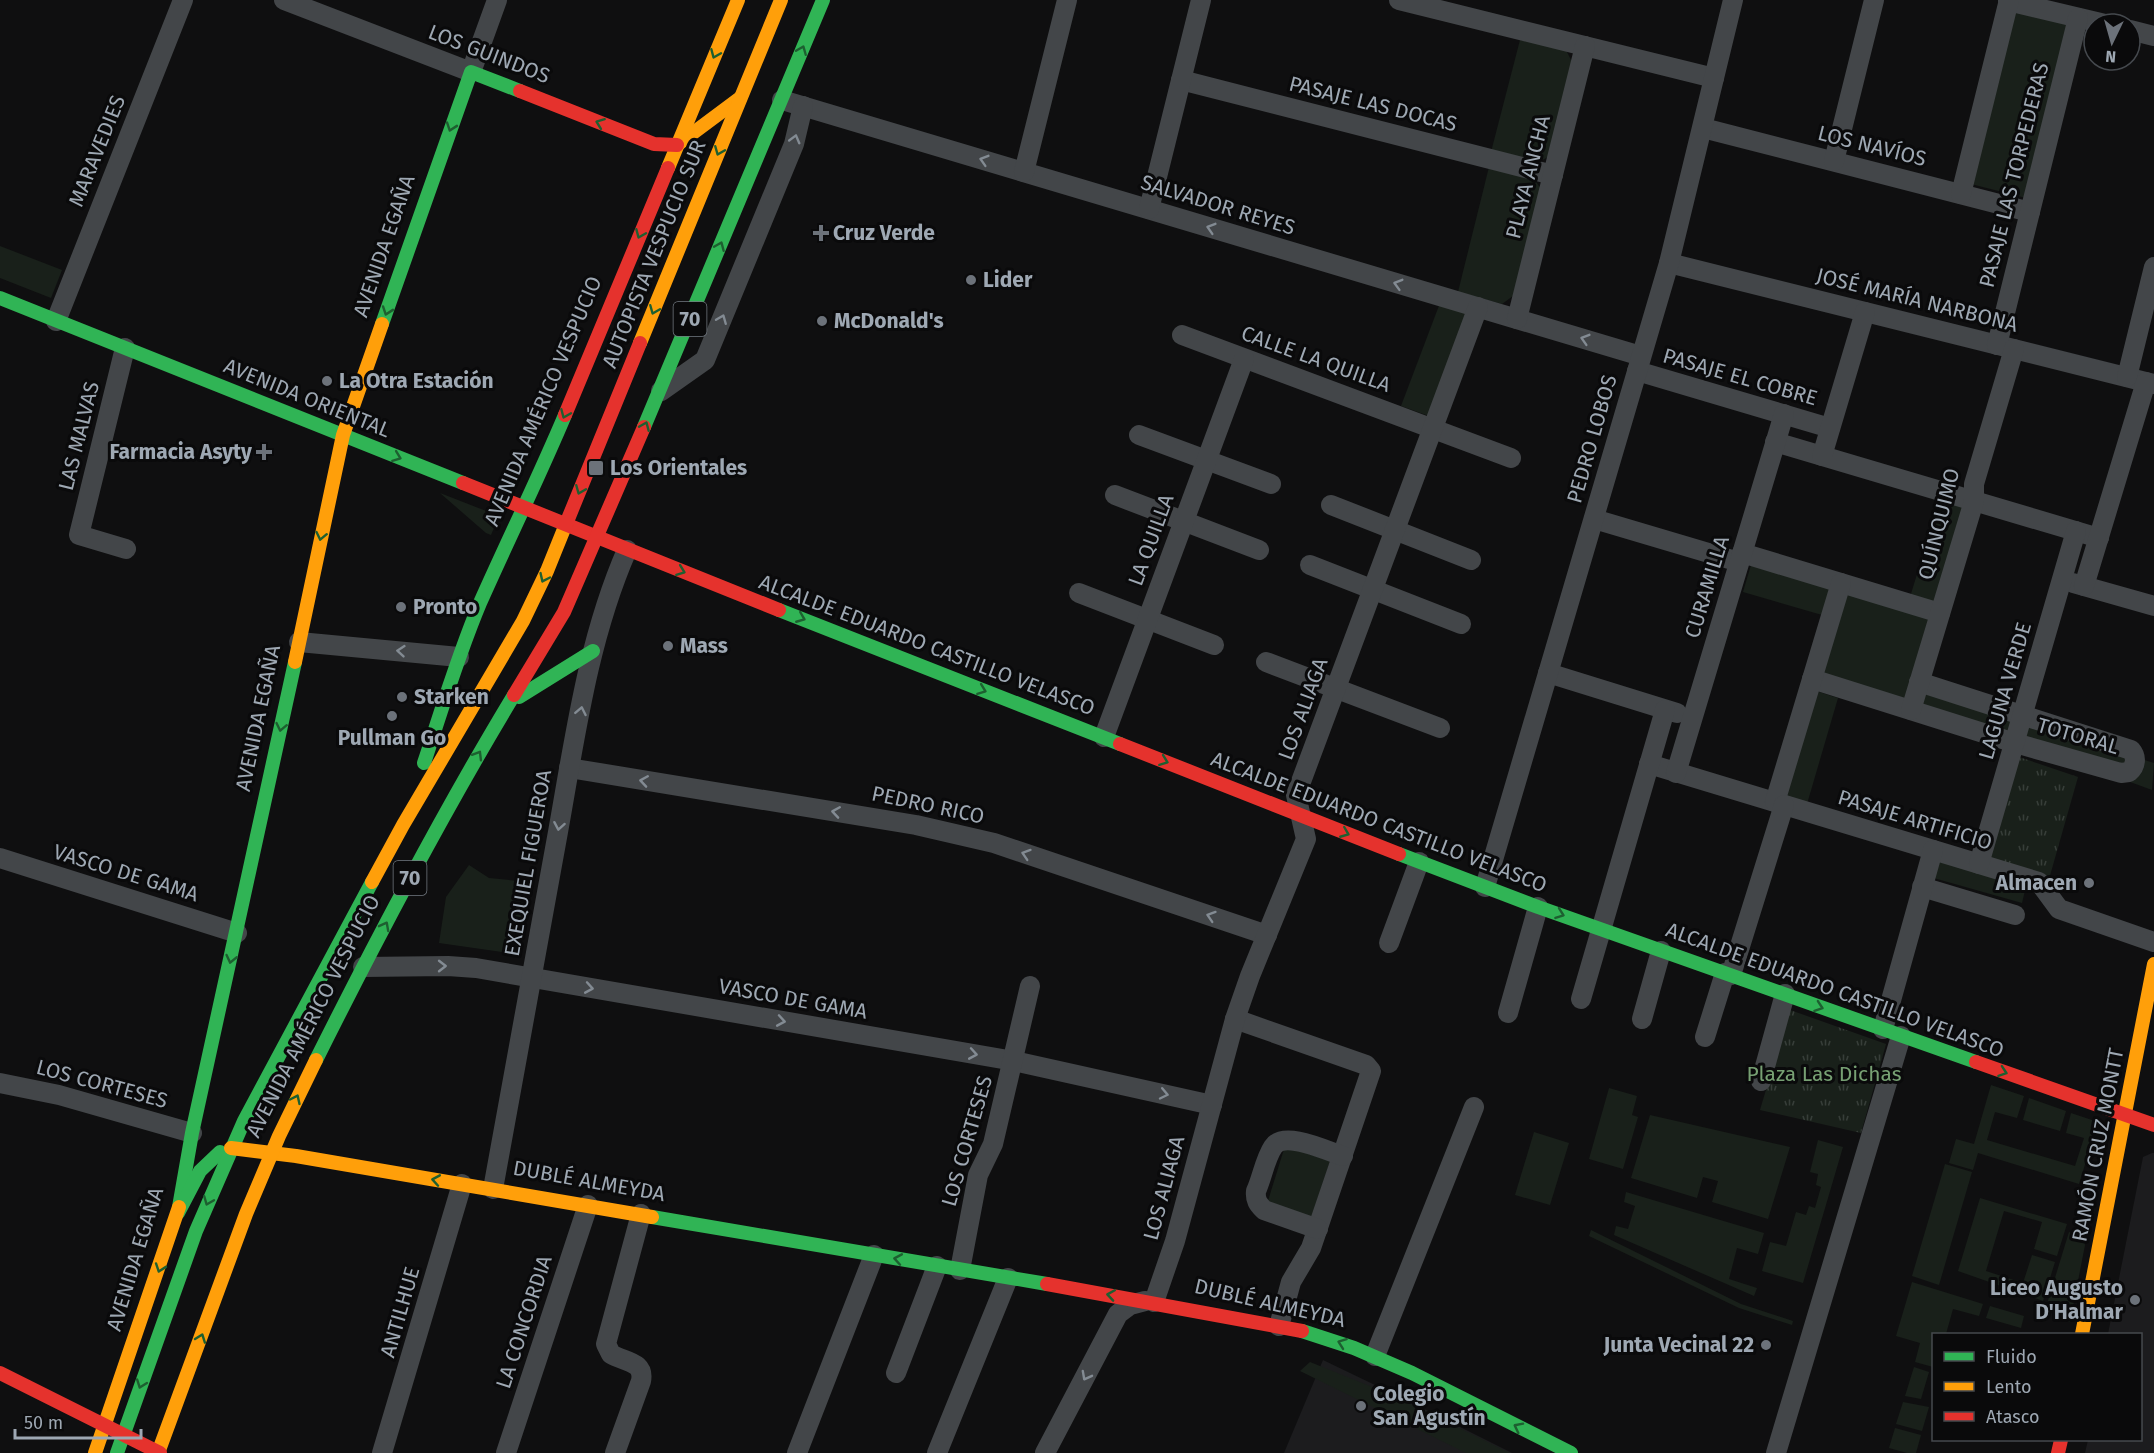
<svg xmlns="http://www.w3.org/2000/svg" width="2154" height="1453" font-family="'Fira Sans',sans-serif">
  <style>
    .built { fill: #1c1c1e }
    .green { fill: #19201a }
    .park { fill: url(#park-tufts) }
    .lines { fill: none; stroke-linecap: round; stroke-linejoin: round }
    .street { stroke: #434649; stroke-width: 20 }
    .fast { stroke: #30b455; stroke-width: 14 }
    .slow { stroke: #ff9f0a; stroke-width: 14 }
    .jam { stroke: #e5322d; stroke-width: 14 }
    .oneway { stroke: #1d5f30 }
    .oneway2 { stroke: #838b93 }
    .poi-dot { fill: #6c727a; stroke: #0a0a0b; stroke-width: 2 }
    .labels { text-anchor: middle; stroke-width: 6; stroke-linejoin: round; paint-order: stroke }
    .shield { fill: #0a0a0b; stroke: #727981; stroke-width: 1.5 }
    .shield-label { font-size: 20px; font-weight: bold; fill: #9ea8b3 }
    .street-label { font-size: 21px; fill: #9ea8b3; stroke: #0a0a0b }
    .poi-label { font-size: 21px; font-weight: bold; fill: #9ea8b3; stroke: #0a0a0b; text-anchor: start }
    .park-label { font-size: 21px; fill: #77a073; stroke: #0a0a0b }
  </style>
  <defs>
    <pattern id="park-tufts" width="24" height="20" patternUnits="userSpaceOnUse" patternTransform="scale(1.5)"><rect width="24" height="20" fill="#19201a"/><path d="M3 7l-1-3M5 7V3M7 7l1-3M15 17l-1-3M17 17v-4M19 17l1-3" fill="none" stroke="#373e39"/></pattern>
  </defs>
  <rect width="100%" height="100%" fill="#0f0f10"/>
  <g class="built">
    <polygon points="2152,1153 2154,1153 2154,1453 2085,1453 2088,1440 2140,1440 2140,1334 2108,1334 2143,1157"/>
    <polygon points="1323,1360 1400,1397 1512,1453 1284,1453"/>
  </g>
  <g class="green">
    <polygon points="2015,9 2070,23 2026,198 1971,184"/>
    <polygon points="1520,40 1566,50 1572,62 1550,156 1537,163 1491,152"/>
    <polygon points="1489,167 1534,179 1541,189 1513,296 1502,304 1458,292"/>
    <polygon points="0,246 62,270 51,298 0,278"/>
    <polygon points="1440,303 1467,313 1429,416 1401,406"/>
    <polygon points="440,493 499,516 491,535 486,533"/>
    <polygon points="1940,500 1966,507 1936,605 1910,597"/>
    <polygon points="1751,565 1830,588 1822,615 1743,592"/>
    <polygon points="1843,588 1935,616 1908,707 1818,678"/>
    <polygon points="1816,691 1838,698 1807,804 1785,797"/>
    <polygon points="1926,693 2015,718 2009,745 1918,717"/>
    <polygon points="2026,722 2154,763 2152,790 2021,742"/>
    <polygon points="1936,853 2027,882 2022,903 1930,877"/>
    <polygon points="469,865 489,878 529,882 519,945 509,953 439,943 446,897"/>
    <polygon points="1991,1085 2024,1096 2017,1118 1995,1112 1987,1140 2075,1166 2084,1138 2066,1133 2071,1113 2098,1122 2079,1184 1978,1153 1973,1170 1949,1163 1956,1139 1974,1144"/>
    <polygon points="1609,1088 1637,1096 1632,1115 1638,1117 1623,1169 1589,1159"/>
    <polygon points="2029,1098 2066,1111 2060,1131 2023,1120"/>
    <polygon points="1650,1115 1790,1147 1768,1219 1712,1202 1718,1181 1703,1177 1697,1198 1631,1178"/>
    <polygon points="1534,1132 1569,1143 1550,1205 1515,1195"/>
    <polygon points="1818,1140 1843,1147 1803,1283 1762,1271 1770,1242 1786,1246 1796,1212 1806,1215 1809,1206 1815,1208 1821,1187 1816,1185 1818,1174 1810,1172"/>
    <polygon points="1285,1146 1330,1161 1311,1219 1267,1204"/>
    <polygon points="1945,1164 1972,1172 1939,1285 1912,1276"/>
    <polygon points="1626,1192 1764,1233 1758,1254 1737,1248 1729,1279 1757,1288 1754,1296 1614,1235 1616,1226 1628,1229 1635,1206 1624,1202"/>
    <polygon points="1980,1198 2067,1224 2057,1256 2034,1249 2042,1222 2004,1211 1986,1271 2023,1283 2032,1255 2055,1262 2043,1301 1958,1271"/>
    <polygon points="1591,1230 1741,1304 1793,1321 1792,1325 1739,1308 1589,1236"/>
    <polygon points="2069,1232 2083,1238 2085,1245 2070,1322 2057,1317 2047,1304"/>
    <polygon points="1912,1282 1983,1304 1979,1316 1953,1309 1946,1334 1934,1334 1933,1367 1915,1362 1920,1343 1896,1336"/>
    <polygon points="1990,1306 2024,1316 2021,1328 1986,1318"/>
    <polygon points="1310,1362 1392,1395 1510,1453 1466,1453 1300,1371"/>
    <polygon points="1914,1367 1929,1372 1921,1399 1905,1396"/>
    <polygon points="1903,1402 1929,1407 1922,1431 1896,1424"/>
    <polygon points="1895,1428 1921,1435 1916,1453 1907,1453 1889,1448"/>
  </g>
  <g class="park">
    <polygon points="2016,756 2078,777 2049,879 1986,859"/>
    <polygon points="1790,1010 1886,1044 1861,1133 1760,1110"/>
  </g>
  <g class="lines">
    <g class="street">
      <polyline points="284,0 471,72 497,0"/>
      <polyline points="1399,0 1714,78"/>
      <polyline points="2008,1 2105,24"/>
      <polyline points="2130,30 2154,36"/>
      <polyline points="1181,80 1553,175"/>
      <polyline points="782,100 1641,356"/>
      <polyline points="1703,128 2030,212"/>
      <polyline points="1834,161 1874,0"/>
      <polyline points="1024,172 1067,0"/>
      <polyline points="1961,194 2009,0"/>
      <polyline points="1149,209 1201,0"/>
      <polyline points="1669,263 2154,384"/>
      <polyline points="1517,319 1585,46"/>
      <polyline points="56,321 183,0"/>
      <polyline points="1182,335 1511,458"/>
      <polyline points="1997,345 2078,18"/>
      <polyline points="125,348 79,535 126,549"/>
      <polyline points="1637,371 1830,428"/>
      <polyline points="2127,377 2154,267"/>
      <polyline points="661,391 705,360 794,144 803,106"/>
      <polyline points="1139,435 1271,484"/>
      <polyline points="1775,442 2099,538"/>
      <polyline points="1822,456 1865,312"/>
      <polyline points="1115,495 1259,550"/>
      <polyline points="1331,505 1471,560"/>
      <polyline points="1594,519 1739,562"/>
      <polyline points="1742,553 1940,613"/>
      <polyline points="1310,565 1461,624"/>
      <polyline points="2073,583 2154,606"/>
      <polyline points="2084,586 2146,382"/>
      <polyline points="1079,593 1214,645"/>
      <polyline points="299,642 459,657"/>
      <polyline points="1266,662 1440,728"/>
      <polyline points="1548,673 1677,713"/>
      <path d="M1812,679L2015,743L2121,773L2129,772C2136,766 2137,757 2131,750L1919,682"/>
      <polyline points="1911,710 1974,501 1974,484 2014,349"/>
      <polyline points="1104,737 1244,359"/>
      <polyline points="1649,764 2039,882 2059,909 2154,942"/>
      <polyline points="569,768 916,825 994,843 1267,935"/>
      <polyline points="1676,773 1784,414"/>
      <polyline points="1775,802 1841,583"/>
      <polyline points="0,858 237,933"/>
      <polyline points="1979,864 2076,531"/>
      <polyline points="1485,887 1669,263 1733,0"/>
      <polyline points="1922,887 2015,915"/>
      <polyline points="1389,943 1419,862"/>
      <polyline points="363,967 448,966 476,968 1014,1061 1212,1105"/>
      <polyline points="1731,975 1784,805"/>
      <polyline points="1581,999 1665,710"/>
      <polyline points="1508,1013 1538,907"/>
      <polyline points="1235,1019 1366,1065 1371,1071 1311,1248 1291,1282 1279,1326"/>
      <polyline points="1642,1019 1661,951"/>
      <polyline points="1883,1029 1933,850"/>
      <polyline points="1705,1037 1725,973"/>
      <polyline points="1761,1081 1785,994"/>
      <polyline points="0,1083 59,1095 192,1133"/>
      <path d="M493,1189C515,1070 536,951 558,832C575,737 588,639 627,550"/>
      <path d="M1318,1229L1264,1210C1258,1204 1255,1200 1256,1191C1262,1178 1265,1159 1273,1147C1284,1130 1327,1151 1343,1156"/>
      <polyline points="960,1270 978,1175 993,1144 1030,986"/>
      <polyline points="1154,1302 1175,1241 1235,1019 1250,976 1306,839 1296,795 1478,307"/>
      <polyline points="1375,1356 1474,1107"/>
      <polyline points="896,1373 937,1266"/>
      <polyline points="382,1453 462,1184"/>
      <polyline points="506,1453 588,1205"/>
      <path d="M615,1453L641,1381C645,1361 624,1362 611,1354L606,1344L641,1214"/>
      <polyline points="797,1453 874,1255"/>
      <polyline points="937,1453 1008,1278"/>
      <polyline points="1045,1453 1118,1314 1130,1305 1145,1301"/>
      <polyline points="1776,1453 1901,1036"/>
    </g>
    <g class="fast">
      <polyline points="0,298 463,483"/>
      <polyline points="382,324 471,72 520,91"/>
      <polyline points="644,427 823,0"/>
      <polyline points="779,610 1120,744"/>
      <polyline points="519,697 593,651"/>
      <path d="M424,763C442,709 458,655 480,603C508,540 538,479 565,415"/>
      <polyline points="1399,854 1538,907 1976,1062"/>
      <path d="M316,1060C378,936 442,814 514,695"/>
      <polyline points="179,1207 192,1133 295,662"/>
      <polyline points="178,1213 200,1171 220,1152"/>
      <polyline points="652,1217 1047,1284"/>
      <polyline points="1302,1331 1354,1348 1412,1373 1571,1453"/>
      <polyline points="117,1453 196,1231 244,1121 372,882"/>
    </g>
    <g class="slow">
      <polyline points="677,145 740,98"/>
      <polyline points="668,168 738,0"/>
      <polyline points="640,343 781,0"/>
      <polyline points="295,662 343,435 382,324"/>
      <polyline points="372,882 403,825 523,621 547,571 566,524"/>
      <polyline points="231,1148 296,1156 652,1217"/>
      <polyline points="2082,1334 2154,964"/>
      <polyline points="95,1453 179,1207"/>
      <polyline points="158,1453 246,1214 279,1136 316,1060"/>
    </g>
    <g class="jam">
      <polyline points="520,91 654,144 677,145"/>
      <polyline points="565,415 668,168"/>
      <polyline points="463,483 779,610"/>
      <polyline points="566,524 640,343"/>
      <polyline points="514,695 564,612 644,427"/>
      <polyline points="1120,744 1399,854"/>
      <polyline points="1976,1062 2154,1125"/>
      <polyline points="1047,1284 1302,1331"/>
      <polyline points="0,1373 160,1453"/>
      <polyline points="2058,1453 2061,1440"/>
    </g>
  </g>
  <defs><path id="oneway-chevron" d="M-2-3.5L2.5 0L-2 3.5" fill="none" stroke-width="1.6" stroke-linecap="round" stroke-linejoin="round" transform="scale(1.5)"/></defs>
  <g class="oneway">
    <use href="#oneway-chevron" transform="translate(802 50) rotate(-68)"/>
    <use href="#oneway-chevron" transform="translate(715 54) rotate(113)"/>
    <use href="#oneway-chevron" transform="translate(600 123) rotate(-159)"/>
    <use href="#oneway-chevron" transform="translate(451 127) rotate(109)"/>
    <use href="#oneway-chevron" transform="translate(719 151) rotate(112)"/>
    <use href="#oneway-chevron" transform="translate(640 234) rotate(113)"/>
    <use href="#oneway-chevron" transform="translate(720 246) rotate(-67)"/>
    <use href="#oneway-chevron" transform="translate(654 310) rotate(112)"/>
    <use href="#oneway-chevron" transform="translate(387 311) rotate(109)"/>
    <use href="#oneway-chevron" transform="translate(565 414) rotate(113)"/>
    <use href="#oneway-chevron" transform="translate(645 426) rotate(-67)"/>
    <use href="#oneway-chevron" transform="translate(397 457) rotate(21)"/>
    <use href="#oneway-chevron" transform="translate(580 490) rotate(112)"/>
    <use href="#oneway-chevron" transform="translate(321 536) rotate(102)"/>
    <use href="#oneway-chevron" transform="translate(681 571) rotate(21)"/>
    <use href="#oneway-chevron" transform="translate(544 578) rotate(115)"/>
    <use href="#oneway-chevron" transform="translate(801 618) rotate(22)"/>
    <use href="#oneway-chevron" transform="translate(982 690) rotate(21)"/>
    <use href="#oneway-chevron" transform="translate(281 727) rotate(102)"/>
    <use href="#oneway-chevron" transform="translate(478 755) rotate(-59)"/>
    <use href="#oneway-chevron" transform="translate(1164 761) rotate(21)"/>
    <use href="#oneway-chevron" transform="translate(1345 833) rotate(22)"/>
    <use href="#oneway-chevron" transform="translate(1560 914) rotate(20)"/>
    <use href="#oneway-chevron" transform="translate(385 926) rotate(-62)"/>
    <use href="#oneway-chevron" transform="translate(231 959) rotate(103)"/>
    <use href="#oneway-chevron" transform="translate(1819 1007) rotate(19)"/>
    <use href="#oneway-chevron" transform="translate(2003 1072) rotate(19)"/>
    <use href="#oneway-chevron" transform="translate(296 1099) rotate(-65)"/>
    <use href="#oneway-chevron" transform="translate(436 1180) rotate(-170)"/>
    <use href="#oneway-chevron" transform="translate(208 1201) rotate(112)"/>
    <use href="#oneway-chevron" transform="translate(898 1259) rotate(-170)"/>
    <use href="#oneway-chevron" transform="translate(160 1268) rotate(109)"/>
    <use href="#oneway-chevron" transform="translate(1111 1295) rotate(-171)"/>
    <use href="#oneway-chevron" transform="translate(201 1338) rotate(-70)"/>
    <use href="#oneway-chevron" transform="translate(1342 1343) rotate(-160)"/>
    <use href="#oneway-chevron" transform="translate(141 1384) rotate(110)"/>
    <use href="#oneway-chevron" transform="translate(1518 1427) rotate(-153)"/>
  </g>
  <g class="oneway2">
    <use href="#oneway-chevron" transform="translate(795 139) rotate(-75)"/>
    <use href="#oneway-chevron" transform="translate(984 160) rotate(-163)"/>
    <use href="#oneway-chevron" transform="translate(1211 228) rotate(-163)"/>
    <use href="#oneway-chevron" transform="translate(1398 284) rotate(-164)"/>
    <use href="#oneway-chevron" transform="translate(722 319) rotate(-68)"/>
    <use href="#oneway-chevron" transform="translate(1585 339) rotate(-163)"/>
    <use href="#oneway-chevron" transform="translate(401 651) rotate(-175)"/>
    <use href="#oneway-chevron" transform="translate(581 711) rotate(-79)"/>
    <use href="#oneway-chevron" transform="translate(644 781) rotate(-171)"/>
    <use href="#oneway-chevron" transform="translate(836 812) rotate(-171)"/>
    <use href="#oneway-chevron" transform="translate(559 826) rotate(100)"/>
    <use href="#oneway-chevron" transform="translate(1026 854) rotate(-162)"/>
    <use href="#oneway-chevron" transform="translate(1211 916) rotate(-162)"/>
    <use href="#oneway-chevron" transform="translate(442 966)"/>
    <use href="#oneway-chevron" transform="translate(589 988) rotate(10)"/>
    <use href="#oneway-chevron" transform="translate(781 1021) rotate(10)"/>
    <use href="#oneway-chevron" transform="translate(973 1054) rotate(10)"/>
    <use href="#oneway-chevron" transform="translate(1164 1094) rotate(12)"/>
    <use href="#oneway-chevron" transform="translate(1086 1376) rotate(118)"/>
  </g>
  <g class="poi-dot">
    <path d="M818 224h6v6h6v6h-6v6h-6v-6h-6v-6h6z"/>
    <circle cx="971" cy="280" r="6"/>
    <circle cx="822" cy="321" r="6"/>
    <circle cx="327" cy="381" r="6"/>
    <path d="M261 443h6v6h6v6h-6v6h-6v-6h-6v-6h6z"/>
    <rect x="588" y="460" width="16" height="16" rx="3"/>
    <circle cx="401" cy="607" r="6"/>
    <circle cx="668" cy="646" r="6"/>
    <circle cx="402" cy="697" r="6"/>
    <circle cx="392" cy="716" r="6"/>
    <circle cx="2089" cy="883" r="6"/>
    <circle cx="2135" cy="1300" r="6"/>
    <circle cx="1766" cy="1345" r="6"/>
    <circle cx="1361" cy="1406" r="6"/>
  </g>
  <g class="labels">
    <g class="shield">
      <rect x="673.5" y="302" width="33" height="34" rx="4.5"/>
      <rect x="393.5" y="861" width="33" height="34" rx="4.5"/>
    </g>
    <g class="shield-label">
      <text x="690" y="326">70</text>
      <text x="410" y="885">70</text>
    </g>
    <g class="street-label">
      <text transform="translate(489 54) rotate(21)" y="7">LOS GUINDOS</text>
      <text transform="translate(1373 104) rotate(14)" y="7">PASAJE LAS DOCAS</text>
      <text transform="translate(1872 146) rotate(14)" y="7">LOS NAVÍOS</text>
      <text transform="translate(97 151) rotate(-68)" y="7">MARAVEDIES</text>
      <text transform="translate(2014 175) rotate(-76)" y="7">PASAJE LAS TORPEDERAS</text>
      <text transform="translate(1528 177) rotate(-76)" y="7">PLAYA ANCHA</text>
      <text transform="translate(1218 205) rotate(17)" y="7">SALVADOR REYES</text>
      <text transform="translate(384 246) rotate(-71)" y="7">AVENIDA EGAÑA</text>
      <text transform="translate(654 254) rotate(-68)" y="7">AUTOPISTA VESPUCIO SUR</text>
      <text transform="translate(1917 300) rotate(14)" y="7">JOSÉ MARÍA NARBONA</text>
      <text transform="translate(1316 359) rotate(20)" y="7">CALLE LA QUILLA</text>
      <text transform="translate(1740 377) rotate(16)" y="7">PASAJE EL COBRE</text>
      <text transform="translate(307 398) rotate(22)" y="7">AVENIDA ORIENTAL</text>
      <text transform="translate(543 401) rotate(-67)" y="7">AVENIDA AMÉRICO VESPUCIO</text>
      <text transform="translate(79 436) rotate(-76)" y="7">LAS MALVAS</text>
      <text transform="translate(1592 439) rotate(-74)" y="7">PEDRO LOBOS</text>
      <text transform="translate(1939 524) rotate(-76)" y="7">QUÍNQUIMO</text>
      <text transform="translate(1151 540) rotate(-70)" y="7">LA QUILLA</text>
      <text transform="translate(1707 587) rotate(-73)" y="7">CURAMILLA</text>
      <text transform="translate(927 645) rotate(21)" y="7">ALCALDE EDUARDO CASTILLO VELASCO</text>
      <text transform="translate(2005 691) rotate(-74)" y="7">LAGUNA VERDE</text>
      <text transform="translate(1303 709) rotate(-70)" y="7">LOS ALIAGA</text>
      <text transform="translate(258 718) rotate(-78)" y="7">AVENIDA EGAÑA</text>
      <text transform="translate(2078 736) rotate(16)" y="7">TOTORAL</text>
      <text transform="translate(928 805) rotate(12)" y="7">PEDRO RICO</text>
      <text transform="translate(1915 820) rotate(17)" y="7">PASAJE ARTIFICIO</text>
      <text transform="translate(1379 822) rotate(21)" y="7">ALCALDE EDUARDO CASTILLO VELASCO</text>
      <text transform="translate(528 863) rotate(-80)" y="7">EXEQUIEL FIGUEROA</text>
      <text transform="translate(126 873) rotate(17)" y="7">VASCO DE GAMA</text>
      <text transform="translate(1835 990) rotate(20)" y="7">ALCALDE EDUARDO CASTILLO VELASCO</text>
      <text transform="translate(793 999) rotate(10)" y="7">VASCO DE GAMA</text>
      <text transform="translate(313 1016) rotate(-63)" y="7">AVENIDA AMÉRICO VESPUCIO</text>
      <text transform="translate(102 1084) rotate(15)" y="7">LOS CORTESES</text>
      <text transform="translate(967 1141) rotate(-74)" y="7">LOS CORTESES</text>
      <text transform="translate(2098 1145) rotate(-79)" y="7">RAMÓN CRUZ MONTT</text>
      <text transform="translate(589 1181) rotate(10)" y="7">DUBLÉ ALMEYDA</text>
      <text transform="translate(1164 1188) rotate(-75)" y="7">LOS ALIAGA</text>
      <text transform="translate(135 1259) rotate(-73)" y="7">AVENIDA EGAÑA</text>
      <text transform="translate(1270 1303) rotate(13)" y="7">DUBLÉ ALMEYDA</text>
      <text transform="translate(400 1312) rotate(-74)" y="7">ANTILHUE</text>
      <text transform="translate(524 1322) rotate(-72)" y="7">LA CONCORDIA</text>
    </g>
    <g class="poi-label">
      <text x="833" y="240">Cruz Verde</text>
      <text x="983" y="287">Lider</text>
      <text x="834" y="328">McDonald's</text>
      <text x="339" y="388">La Otra Estación</text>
      <text x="252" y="459" text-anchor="end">Farmacia Asyty</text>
      <text x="610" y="475">Los Orientales</text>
      <text x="413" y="614">Pronto</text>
      <text x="680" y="653">Mass</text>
      <text x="414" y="704">Starken</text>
      <text x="392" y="745" text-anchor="middle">Pullman Go</text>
      <text x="2077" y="890" text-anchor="end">Almacen</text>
      <text x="2123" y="1295" text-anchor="end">Liceo Augusto<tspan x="2123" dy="24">D'Halmar</tspan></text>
      <text x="1754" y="1352" text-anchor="end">Junta Vecinal 22</text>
      <text x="1373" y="1401">Colegio<tspan x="1373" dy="24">San Agustín</tspan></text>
    </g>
    <g class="park-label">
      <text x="1824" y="1081">Plaza Las Dichas</text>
    </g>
  </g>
  <rect x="1932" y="1333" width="210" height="108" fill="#0a0a0b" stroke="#45494e" stroke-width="1.5"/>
  <rect x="1944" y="1352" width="30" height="9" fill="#30b455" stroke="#45494e" stroke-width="1.5"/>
  <text x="1986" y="1363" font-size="18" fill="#9ea8b3">Fluido</text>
  <rect x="1944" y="1382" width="30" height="9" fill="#ff9f0a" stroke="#45494e" stroke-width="1.5"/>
  <text x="1986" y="1393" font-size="18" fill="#9ea8b3">Lento</text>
  <rect x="1944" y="1412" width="30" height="9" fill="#e5322d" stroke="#45494e" stroke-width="1.5"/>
  <text x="1986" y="1423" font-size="18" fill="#9ea8b3">Atasco</text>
  <g transform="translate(2112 42) rotate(185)"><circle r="28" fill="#0a0a0b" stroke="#45494e" stroke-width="1.5"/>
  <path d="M0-4.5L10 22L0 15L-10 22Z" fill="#6c727a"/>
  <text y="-9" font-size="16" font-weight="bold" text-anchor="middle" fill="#9ea8b3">N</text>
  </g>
  <path d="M15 1429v9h126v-9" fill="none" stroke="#9ea8b3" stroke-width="3"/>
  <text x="24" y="1429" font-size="18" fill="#9ea8b3" stroke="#0a0a0b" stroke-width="4.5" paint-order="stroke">50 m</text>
</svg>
